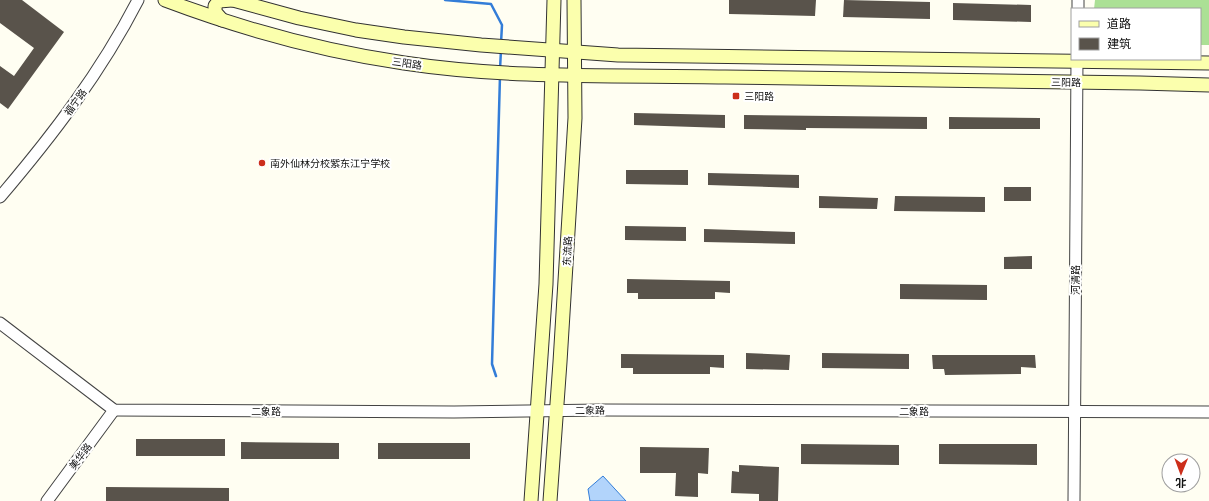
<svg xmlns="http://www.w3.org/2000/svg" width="1209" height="501" font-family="'Playfair Display','Noto Sans SC',serif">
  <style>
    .forest { fill: #abe095 }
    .water { fill: #b2d4fb; stroke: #337dd8 }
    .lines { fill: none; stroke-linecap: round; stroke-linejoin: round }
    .stream { stroke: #337dd8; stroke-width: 2.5 }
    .building { fill: #59534b }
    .tertiary-casing { stroke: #434343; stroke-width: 13 }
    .secondary-casing { stroke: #323232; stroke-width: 15 }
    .tertiary { stroke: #fff; stroke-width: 11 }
    .secondary { stroke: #fbffad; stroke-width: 13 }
    .poi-dot { fill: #cc2e1b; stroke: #fff; stroke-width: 1.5 }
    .labels { text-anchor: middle; stroke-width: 4; stroke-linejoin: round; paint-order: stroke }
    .street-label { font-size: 10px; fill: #101010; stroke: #fff }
    .poi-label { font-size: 10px; fill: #101010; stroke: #fff; text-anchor: start }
  </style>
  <rect width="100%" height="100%" fill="#fffef2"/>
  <polygon class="forest" points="1095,0 1209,0 1209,45 1200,45 1200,9 1094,9"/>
  <polygon class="water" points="603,476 626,501 590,501 588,489"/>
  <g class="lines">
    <g class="stream">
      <polyline points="445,0 491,4 502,25 501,43"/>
      <polyline points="500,69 501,50"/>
      <polyline points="496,376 492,364 500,76"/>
    </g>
  </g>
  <g class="building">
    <polygon points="0,0 22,0 64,32 8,109 0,103 0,66 14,76 34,48 0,23"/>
    <polygon points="729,0 816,0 815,16 729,14"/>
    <polygon points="844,0 930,2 930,19 843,17"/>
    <polygon points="953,3 1031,5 1031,22 953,20"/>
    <polygon points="634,113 725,115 725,128 634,125"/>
    <polygon points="744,115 927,117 927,129 806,128 806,130 744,129"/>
    <polygon points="949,117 1040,118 1040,129 949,129"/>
    <polygon points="626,170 688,170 688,185 626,184"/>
    <polygon points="708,173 799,175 799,188 708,185"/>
    <rect x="1004" y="187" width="27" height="14"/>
    <polygon points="819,196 878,198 877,209 819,208"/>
    <polygon points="895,196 985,197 985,212 894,211"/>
    <polygon points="625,226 686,227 686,241 625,240"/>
    <polygon points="704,229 795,232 795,244 704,242"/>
    <polygon points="1032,256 1032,269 1004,269 1004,257"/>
    <polygon points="627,279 730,281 730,293 715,292 715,299 638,299 638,293 627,293"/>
    <polygon points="900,284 987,285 987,300 900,299"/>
    <polygon points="746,353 790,355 789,370 746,369"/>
    <polygon points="822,353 909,354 909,369 822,368"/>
    <polygon points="621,354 724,355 724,368 710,367 710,374 633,374 633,368 621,368"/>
    <polygon points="932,355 1035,355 1036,368 1021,367 1021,374 945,375 944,369 933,369"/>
    <rect x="136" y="439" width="89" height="17"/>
    <polygon points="241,442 339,443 339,459 241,459"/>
    <rect x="378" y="443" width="92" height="16"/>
    <polygon points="801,444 899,445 899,465 801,464"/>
    <polygon points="939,444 1037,444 1037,465 939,464"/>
    <polygon points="640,447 709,448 708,474 698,473 698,497 675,496 676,473 640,473"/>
    <polygon points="739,465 779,467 778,501 759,501 759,494 731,493 732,471 739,472"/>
    <polygon points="106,487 229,488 229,501 106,501"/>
  </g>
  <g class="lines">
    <g class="tertiary-casing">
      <g id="tertiary">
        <polyline points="1078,9 1078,0"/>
        <path d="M0,197C52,136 101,72 138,0"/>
        <polyline points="0,323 114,410 454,412 602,410 1209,412"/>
        <polyline points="47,501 114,410"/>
        <polyline points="1074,501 1077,59"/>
      </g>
    </g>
    <g class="secondary-casing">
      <g id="secondary">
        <path d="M165,0C242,29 322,51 404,63C510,79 618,75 725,77C863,79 1002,81 1140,83L1209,85"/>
        <polyline points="233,0 299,18 356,30 404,37 481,45 618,55 1209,63"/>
        <polyline points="222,20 215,12 215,6 219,1 232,0"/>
        <polyline points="531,501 546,284 554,0"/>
        <polyline points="550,501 560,362 575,118 574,0"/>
      </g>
    </g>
    <use href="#tertiary" class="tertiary"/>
    <use href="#secondary" class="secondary"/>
  </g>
  <g class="poi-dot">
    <rect x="732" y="92" width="8" height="8" rx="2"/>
    <circle cx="262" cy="163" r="4"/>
  </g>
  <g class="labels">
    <g class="street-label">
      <text transform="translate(407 63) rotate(8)" y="4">三阳路</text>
      <text transform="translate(1066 82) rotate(1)" y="4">三阳路</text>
      <text transform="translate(75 102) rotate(-54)" y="4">福宁路</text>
      <text transform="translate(567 251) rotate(-87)" y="4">东流路</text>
      <text transform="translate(1075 280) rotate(-90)" y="4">河清路</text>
      <text transform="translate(590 410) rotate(-1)" y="4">二象路</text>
      <text x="266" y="415">二象路</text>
      <text x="914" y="415">二象路</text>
      <text transform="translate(80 456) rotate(-53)" y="4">美华路</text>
    </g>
    <g class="poi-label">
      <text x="744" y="100">三阳路</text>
      <text x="270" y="167">南外仙林分校紫东江宁学校</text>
    </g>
  </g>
  <rect x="1071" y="8" width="130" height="52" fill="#ffffff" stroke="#9f9f9f"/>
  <rect x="1079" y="21" width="20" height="6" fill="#fbffad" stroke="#9f9f9f"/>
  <text x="1107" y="28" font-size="12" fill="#101010">道路</text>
  <rect x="1079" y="38" width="20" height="12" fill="#59534b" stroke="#9f9f9f"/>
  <text x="1107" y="48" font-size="12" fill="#101010">建筑</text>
  <g transform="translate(1181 473) rotate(181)"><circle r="19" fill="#ffffff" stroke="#9f9f9f"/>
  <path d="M0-3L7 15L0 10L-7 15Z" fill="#cc2e1b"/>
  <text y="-6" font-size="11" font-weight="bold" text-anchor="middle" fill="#101010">北</text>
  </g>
</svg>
